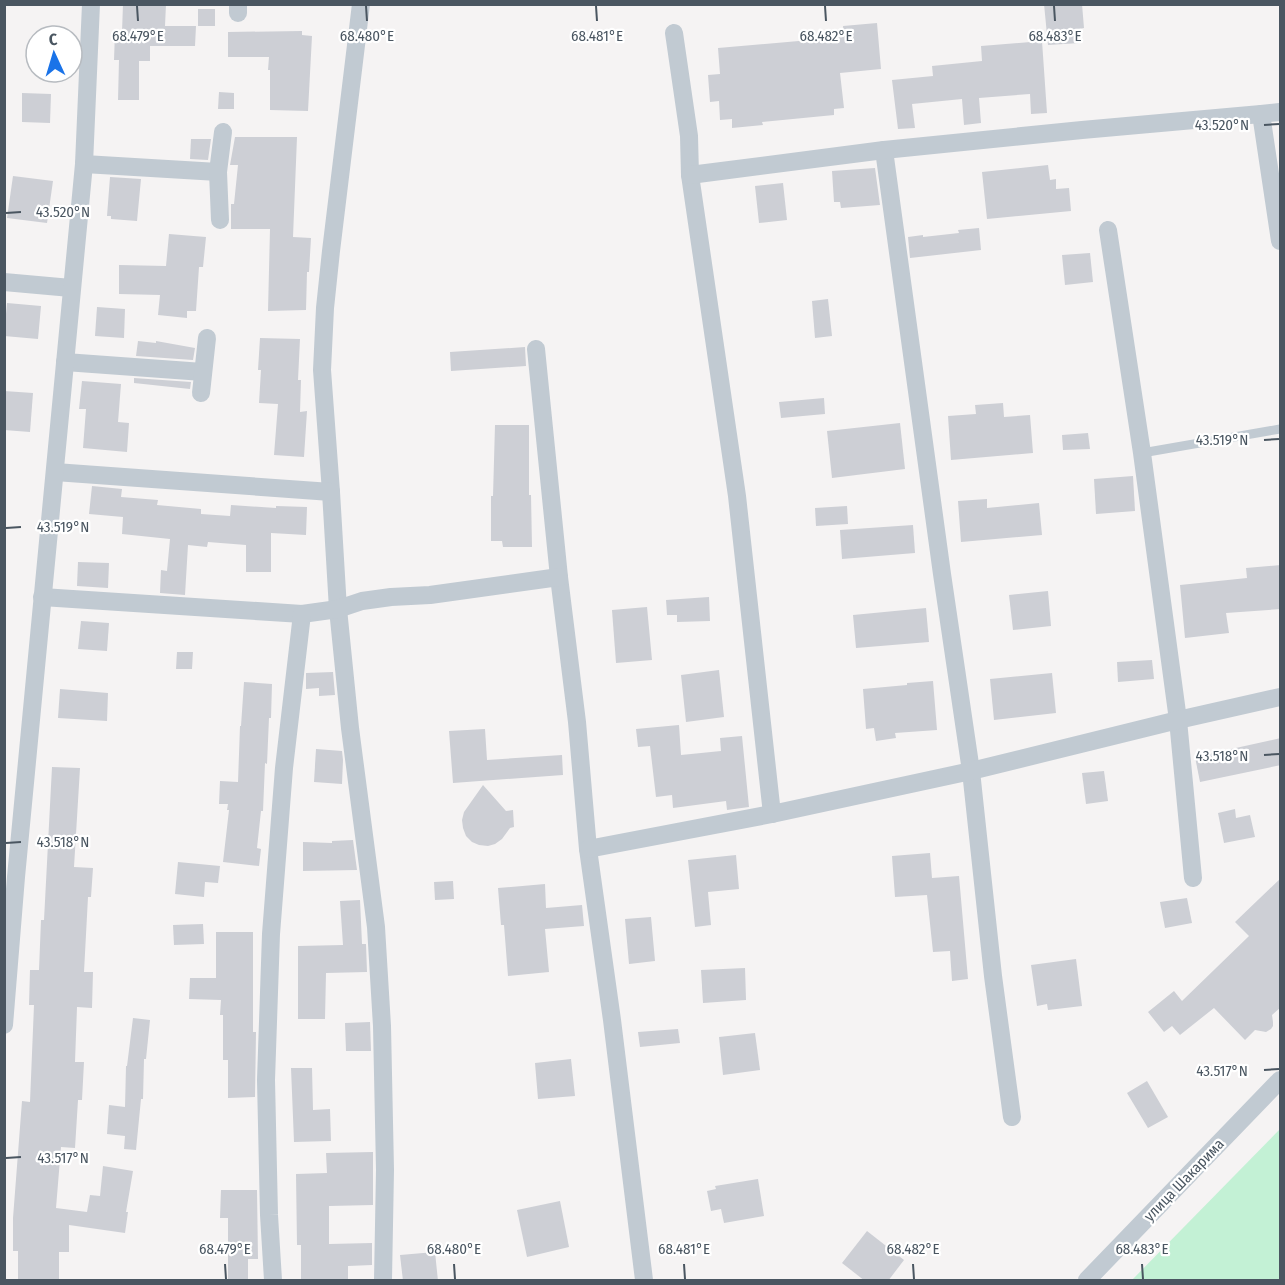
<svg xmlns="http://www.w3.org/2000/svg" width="1285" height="1285" font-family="'Fira Sans Condensed',sans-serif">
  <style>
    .green { fill: #c3f1d5 }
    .building { fill: #cdcfd5 }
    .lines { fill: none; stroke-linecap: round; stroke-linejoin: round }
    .service { stroke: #c1cad2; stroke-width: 9 }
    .minor { stroke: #c1cad2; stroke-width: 18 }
    .ticks { fill: none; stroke: #4a5661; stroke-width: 2 }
    .labels { text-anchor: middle; stroke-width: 4.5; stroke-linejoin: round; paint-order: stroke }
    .street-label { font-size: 15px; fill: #4a5661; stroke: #fff }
    .ticks-label { font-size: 15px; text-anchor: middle; fill: #4a5661; stroke: #fff; stroke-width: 4.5; stroke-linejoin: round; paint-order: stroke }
  </style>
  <rect width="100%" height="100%" fill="#f5f3f3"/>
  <polygon class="green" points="1280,1129 1280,1280 1132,1280"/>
  <g class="building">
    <polygon points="123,4 166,4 165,26 196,26 195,46 150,46 150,61 139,61 139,100 118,100 119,60 114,60 115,32 122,32"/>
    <polygon points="1044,4 1082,4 1084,28 1079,29 1080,43 1048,45"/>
    <rect x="198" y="9" width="17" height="17"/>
    <polygon points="877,23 881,69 840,73 844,108 834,109 834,115 762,122 763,125 732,128 732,119 720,120 719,101 710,102 708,75 720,74 718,48 844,37 843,26"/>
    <polygon points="302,31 302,35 312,36 308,111 270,110 270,70 268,70 269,57 228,57 228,32"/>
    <polygon points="1042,41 1047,113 1031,114 1030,94 979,98 981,123 964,125 962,99 912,104 915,128 898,129 892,80 933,76 932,66 982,61 981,46"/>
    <polygon points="219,92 234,93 234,109 218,109"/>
    <polygon points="22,93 51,94 50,123 22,122"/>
    <polygon points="235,137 297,137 293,237 311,238 309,272 307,272 306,310 268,311 270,229 231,229 231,204 234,204 238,165 230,165"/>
    <polygon points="191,139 211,139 208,160 190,159"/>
    <polygon points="1048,165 1050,180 1056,179 1056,189 1069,188 1071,211 987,219 982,172"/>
    <polygon points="875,168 880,205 841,208 840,202 834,202 832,171"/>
    <polygon points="13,176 53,181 47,223 7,218"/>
    <polygon points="110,177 141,179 137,221 111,219 111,216 107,216"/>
    <polygon points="783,183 787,220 759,223 755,186"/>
    <polygon points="979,228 981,250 910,258 908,237 923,235 923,237 959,233 958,230"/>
    <polygon points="169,234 206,237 203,267 199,267 196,311 187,311 187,318 158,315 160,295 119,294 119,265 166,266"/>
    <polygon points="1090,253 1093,282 1065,285 1062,255"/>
    <polygon points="828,299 832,336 815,338 812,301"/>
    <polygon points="7,303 41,306 38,339 4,336"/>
    <polygon points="97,307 125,309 124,338 95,336"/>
    <polygon points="260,338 300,339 298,380 301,380 300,412 307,411 304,457 274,455 278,404 259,403 261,370 258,370"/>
    <polygon points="138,341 156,343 156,341 195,348 193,360 136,356"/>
    <polygon points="525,347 526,366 451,371 450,352"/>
    <polygon points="134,378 191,382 190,389 134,383"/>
    <polygon points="82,381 121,384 118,422 129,423 127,452 83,448 86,409 79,409"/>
    <polygon points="4,391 33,393 30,432 4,430"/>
    <polygon points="824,398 825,414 781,418 779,402"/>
    <polygon points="1003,403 1004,417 1030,415 1033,453 951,460 948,416 976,414 975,405"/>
    <polygon points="900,423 905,469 832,478 827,431"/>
    <polygon points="495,425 529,425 529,495 531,495 532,547 503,547 502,541 491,541 491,496 493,496"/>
    <polygon points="1088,433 1090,449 1063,450 1062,435"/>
    <polygon points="1133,476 1135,511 1096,514 1094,479"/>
    <polygon points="92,486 122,489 121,497 158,500 157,505 201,509 201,514 230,516 231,505 276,508 276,506 307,507 306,535 271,533 271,572 246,572 246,545 208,542 207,547 188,545 185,595 160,593 161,570 167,571 170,539 122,534 123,517 89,514"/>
    <polygon points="987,499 987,508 1039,503 1042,535 961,542 958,501"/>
    <polygon points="847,506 848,524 816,526 815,508"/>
    <polygon points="913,525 915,553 842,559 840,530"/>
    <polygon points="78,562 109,563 108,588 77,586"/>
    <polygon points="1281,565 1281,609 1226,613 1229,633 1185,638 1180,585 1247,578 1246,568"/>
    <polygon points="1048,591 1051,626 1013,630 1009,595"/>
    <polygon points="709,597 710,621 677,622 677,615 667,615 666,600"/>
    <polygon points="647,607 652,660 616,663 612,610"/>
    <polygon points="926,608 929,642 856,648 853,615"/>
    <polygon points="81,621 109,623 107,651 78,649"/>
    <polygon points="177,652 193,652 192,669 176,669"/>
    <polygon points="1152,660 1154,679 1118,682 1117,662"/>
    <polygon points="719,670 724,717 686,722 681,675"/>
    <polygon points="333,672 335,695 319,696 319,688 306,689 306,673"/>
    <polygon points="1052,673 1056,713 994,720 990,679"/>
    <polygon points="933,681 937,730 895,733 896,738 876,741 874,728 866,729 863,689 907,685 907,683"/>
    <polygon points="244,682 272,684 271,718 269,718 267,764 265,763 263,811 261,811 257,848 261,849 259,866 223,862 229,810 227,810 228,804 219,804 220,781 238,782 240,726 241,726"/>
    <polygon points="60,689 108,693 107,721 58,718"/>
    <polygon points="679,725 681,755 721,751 720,738 742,736 749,807 727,810 726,801 673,808 672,795 656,797 650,746 638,747 636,729"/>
    <polygon points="485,729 487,760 562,755 563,775 453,783 449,731"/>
    <polygon points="1281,738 1281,765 1200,782 1195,757"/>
    <polygon points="316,749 342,751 343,760 342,784 314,782"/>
    <polygon points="52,767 80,768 74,867 93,868 91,897 88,897 84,972 93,972 92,1008 77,1007 75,1062 84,1062 82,1100 78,1100 75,1148 61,1147 56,1208 87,1212 90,1195 100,1196 103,1166 133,1171 126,1212 128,1212 125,1233 69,1225 69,1252 59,1252 59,1281 18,1281 18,1251 13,1251 13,1218 22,1101 30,1102 34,1005 29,1005 30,970 39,970 41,920 44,920"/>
    <polygon points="1104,771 1108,801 1086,804 1082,773"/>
    <polygon points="483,785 506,811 513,810 514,827 510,828 502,839 495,844 488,846 479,845 472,842 466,836 463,828 462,820 464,812"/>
    <polygon points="1235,809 1236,818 1250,815 1255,837 1224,843 1218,813"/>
    <polygon points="353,840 357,870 303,871 303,842 332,843 332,841"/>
    <polygon points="930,853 932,878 959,876 968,979 952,981 950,951 933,952 927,895 895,897 892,856"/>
    <polygon points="736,855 739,889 708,892 711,925 695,927 688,860"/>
    <polygon points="178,862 220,866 218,883 205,882 204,897 175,894"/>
    <polygon points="1281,878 1281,1007 1272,1015 1273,1022 1273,1026 1271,1029 1266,1032 1255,1030 1245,1040 1214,1008 1180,1035 1172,1026 1164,1032 1148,1012 1174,991 1182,1001 1249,936 1235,922"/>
    <polygon points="453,881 454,899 435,900 434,882"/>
    <polygon points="545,884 546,908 582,905 584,926 545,929 549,972 508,976 504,925 501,925 498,888"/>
    <polygon points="1187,898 1192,923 1165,928 1160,902"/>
    <polygon points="360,900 362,944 366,944 367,972 326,973 325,1019 298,1019 298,946 343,945 340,901"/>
    <polygon points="651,917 655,961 629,964 625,919"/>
    <polygon points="203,924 204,944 174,945 173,925"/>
    <polygon points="216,932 253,932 253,1032 256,1032 255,1097 228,1098 228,1060 223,1060 223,1015 220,1015 221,1000 189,999 190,978 216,978"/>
    <polygon points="1076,959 1082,1006 1048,1010 1047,1004 1037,1006 1031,965"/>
    <polygon points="745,968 746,1000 703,1003 701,970"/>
    <polygon points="133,1018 150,1020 146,1059 144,1059 143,1099 141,1099 136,1150 124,1149 125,1136 107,1134 109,1105 125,1107 126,1066 127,1066"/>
    <polygon points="370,1022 371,1051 346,1051 345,1023"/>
    <polygon points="678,1029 680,1043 640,1047 638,1032"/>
    <polygon points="755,1033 760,1070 723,1075 719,1037"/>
    <polygon points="571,1059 575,1096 538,1099 535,1063"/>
    <polygon points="291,1068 312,1068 313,1110 330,1109 331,1141 294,1142"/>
    <polygon points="1147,1081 1168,1117 1148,1128 1127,1093"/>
    <polygon points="373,1152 373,1205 329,1206 329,1244 372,1243 372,1265 348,1266 348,1281 301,1281 301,1245 297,1245 296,1174 327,1173 326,1153"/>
    <polygon points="758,1179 764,1216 724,1223 721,1209 711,1211 707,1191 716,1189 715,1186"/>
    <polygon points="221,1190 257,1190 258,1259 248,1259 248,1281 228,1281 228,1218 220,1218"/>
    <polygon points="560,1201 569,1247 527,1257 517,1210"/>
    <polygon points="867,1231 904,1260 888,1281 865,1281 842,1263"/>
    <polygon points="435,1252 438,1281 403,1281 400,1255"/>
  </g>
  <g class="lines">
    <polyline class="service" points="1142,453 1280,429"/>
    <g class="minor">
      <polyline points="238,4 238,13"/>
      <polyline points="361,4 331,251 325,308 322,370 331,492 338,609 350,728 376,927 382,1026 385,1170 383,1280"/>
      <polyline points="674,33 689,136 690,175 737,496 772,814"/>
      <polyline points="1261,114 1280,241"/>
      <polyline points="884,150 942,574 971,771 993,976 1012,1117"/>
      <polyline points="84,164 218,172"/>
      <polyline points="690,175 884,150 1082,130 1261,114 1280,112"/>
      <polyline points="220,220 218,172 223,132"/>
      <polyline points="1108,230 1142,453 1178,720 1193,878"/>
      <polyline points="4,282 71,288"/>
      <polyline points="536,349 559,577 577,722 588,849 612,1020 644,1280"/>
      <polyline points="65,362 203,372"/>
      <polyline points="201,393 207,338"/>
      <polyline points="55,472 331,492"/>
      <polyline points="42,597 302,614 338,609 362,601 391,597 430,595 559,577"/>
      <polyline points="588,849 772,814 971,771 1178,720 1280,697"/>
      <polyline points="4,1025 16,877 84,164 91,4"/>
      <polyline points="273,1280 269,1215 266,1080 271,934 284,768 302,614"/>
      <polyline points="1087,1280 1280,1080"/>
    </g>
  </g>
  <path class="ticks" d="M137,6L138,21M366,6L367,21M596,6L597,21M825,6L826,21M1054,6L1055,21M1264,125L1279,124M6,213L21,212M1264,440L1279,439M6,528L21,527M1264,755L1279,754M6,843L21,842M1264,1070L1279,1069M6,1158L21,1157M225,1264L226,1279M454,1264L455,1279M684,1264L685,1279M913,1264L914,1279M1142,1264L1143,1279"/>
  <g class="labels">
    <g class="street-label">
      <text transform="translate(1184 1180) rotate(-46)" y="5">улица Шакарима</text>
    </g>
  </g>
  <g class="ticks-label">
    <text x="138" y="41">68.479°E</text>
    <text x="367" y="41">68.480°E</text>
    <text x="597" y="41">68.481°E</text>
    <text x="826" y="41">68.482°E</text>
    <text x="1055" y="41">68.483°E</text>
    <text x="1222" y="130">43.520°N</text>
    <text x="63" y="217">43.520°N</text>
    <text x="1222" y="445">43.519°N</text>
    <text x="63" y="532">43.519°N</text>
    <text x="1222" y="761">43.518°N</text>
    <text x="63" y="847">43.518°N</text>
    <text x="1222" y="1076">43.517°N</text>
    <text x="63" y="1163">43.517°N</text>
    <text x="225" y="1254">68.479°E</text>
    <text x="454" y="1254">68.480°E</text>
    <text x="684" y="1254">68.481°E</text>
    <text x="913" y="1254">68.482°E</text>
    <text x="1142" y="1254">68.483°E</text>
  </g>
  <rect width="1285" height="1285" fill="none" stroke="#4a5661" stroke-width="12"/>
  <g transform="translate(54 54) rotate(356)"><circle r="28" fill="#ffffff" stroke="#b7bbc0" stroke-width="1.5"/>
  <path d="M0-4.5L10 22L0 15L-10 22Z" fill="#1a73e8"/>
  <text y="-9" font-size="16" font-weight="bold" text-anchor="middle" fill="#4a5661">С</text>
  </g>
</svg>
